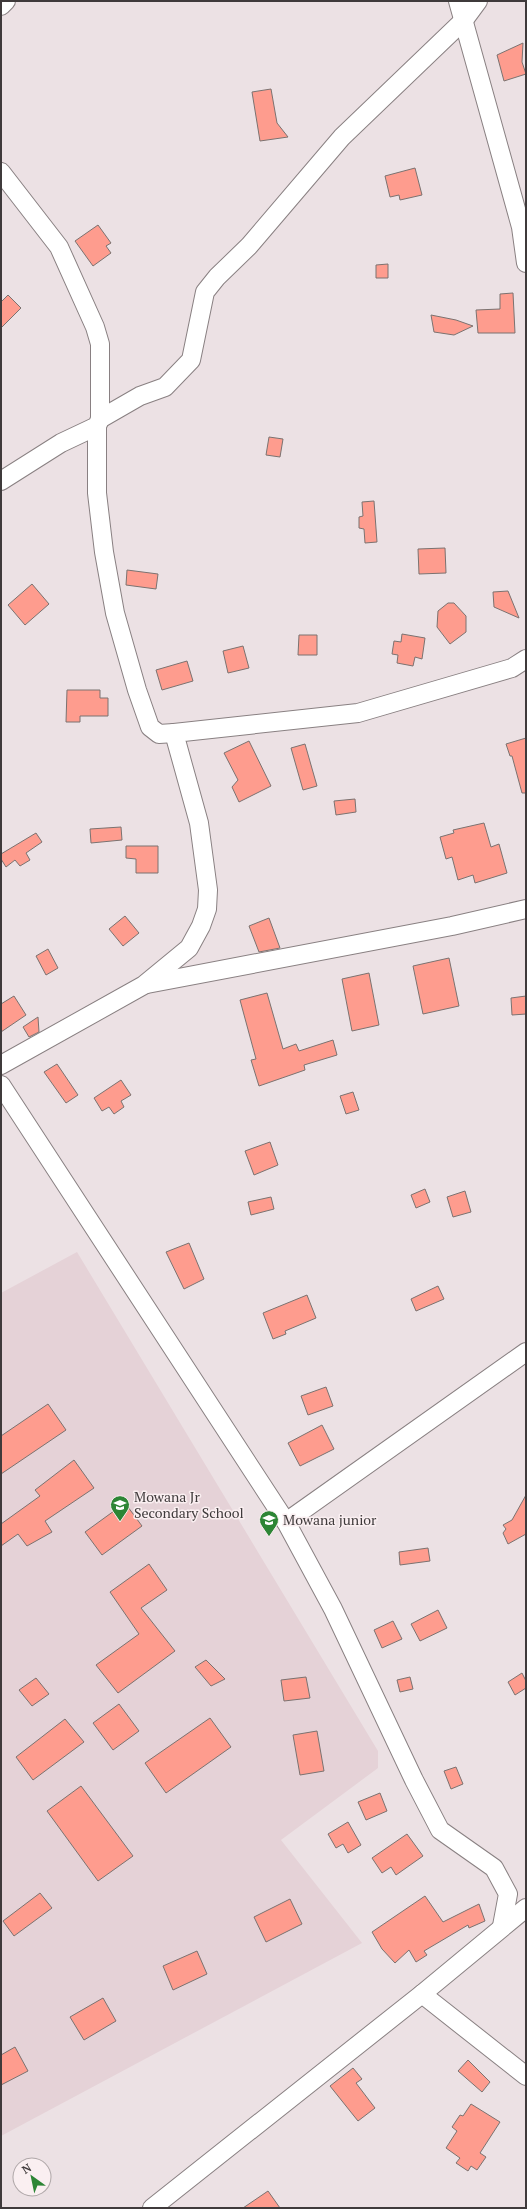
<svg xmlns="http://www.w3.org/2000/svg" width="527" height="2209" font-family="'PT Serif',serif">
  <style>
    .built { fill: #e5d2d7 }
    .building { fill: #fe9c8e; stroke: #7b7270 }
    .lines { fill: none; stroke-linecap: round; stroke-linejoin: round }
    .minor-casing { stroke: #898082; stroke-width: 20 }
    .minor { stroke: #fff; stroke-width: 18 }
    .labels { text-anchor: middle; stroke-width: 3; stroke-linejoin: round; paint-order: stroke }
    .poi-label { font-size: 14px; fill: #3f3a3b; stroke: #faeff1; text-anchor: start }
  </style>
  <rect width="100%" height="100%" fill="#ece1e4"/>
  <polygon class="built" points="77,1252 378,1751 378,1768 281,1840 362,1943 1,2136 1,1293"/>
  <g class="building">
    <polygon points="523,43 522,62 526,74 504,81 497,55"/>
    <polygon points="271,89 277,123 288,137 260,141 252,92"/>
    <polygon points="415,168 422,195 400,200 399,195 390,197 385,176"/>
    <polygon points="98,225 111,243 106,246 111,253 93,266 75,241"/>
    <polygon points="388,264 388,278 376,278 376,265"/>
    <polygon points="513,293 515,333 478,333 476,310 500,309 500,294"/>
    <polygon points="8,295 21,308 1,328 1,302"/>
    <polygon points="431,315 456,320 473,326 454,335 434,332"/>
    <polygon points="269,437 283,439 280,457 266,455"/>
    <polygon points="374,501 377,542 365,543 364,529 359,528 359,517 363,516 362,502"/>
    <polygon points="445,548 446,573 419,574 418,549"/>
    <polygon points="127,570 158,574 156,589 126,585"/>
    <polygon points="32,584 49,604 25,625 8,605"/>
    <polygon points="508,591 519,618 494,607 493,592"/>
    <polygon points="448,603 454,603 466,616 466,632 450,644 437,627 438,611"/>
    <polygon points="402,634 425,638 422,659 415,657 413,666 397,663 398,655 392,654 394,641 401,642"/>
    <polygon points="299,635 317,635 317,655 298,655"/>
    <polygon points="243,646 249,668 228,673 223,651"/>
    <polygon points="187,661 193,681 162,690 156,670"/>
    <polygon points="67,690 100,690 100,698 108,698 108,716 80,716 80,722 66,722"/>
    <polygon points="526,738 526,793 522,793 512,756 510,756 506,744"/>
    <polygon points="249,741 271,786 239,802 232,787 238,780 224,753"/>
    <polygon points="305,744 317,786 303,790 291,748"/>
    <polygon points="355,799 356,812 336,815 334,801"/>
    <polygon points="484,823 491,847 499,844 507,873 475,883 473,875 458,880 452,857 446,859 440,837 454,833 453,830"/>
    <polygon points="121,827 122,840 91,843 90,829"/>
    <polygon points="36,833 42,842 26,853 30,860 20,866 15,860 6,867 1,859 1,854"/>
    <polygon points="126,846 158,846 158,873 136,873 136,859 126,858"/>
    <polygon points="125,916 139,933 123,946 109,929"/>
    <polygon points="269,918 280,948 259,952 249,926"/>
    <polygon points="48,949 58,968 46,975 36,956"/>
    <polygon points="449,958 459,1006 423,1014 413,966"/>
    <polygon points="369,973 379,1025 352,1031 342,979"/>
    <polygon points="267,993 283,1049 296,1044 299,1051 333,1040 337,1055 304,1065 305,1070 259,1086 251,1060 256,1059 240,1000"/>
    <polygon points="14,996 26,1015 1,1032 1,1004"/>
    <polygon points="526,996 526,1014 512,1015 511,998"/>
    <polygon points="38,1017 39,1032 29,1037 23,1027"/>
    <polygon points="57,1064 78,1095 66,1103 44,1072"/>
    <polygon points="121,1080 131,1095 121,1101 124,1107 114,1114 109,1107 102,1111 94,1098"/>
    <polygon points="353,1092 359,1110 346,1114 340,1096"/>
    <polygon points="270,1142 278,1165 254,1175 245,1151"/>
    <polygon points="425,1189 430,1202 416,1208 411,1195"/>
    <polygon points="465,1191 471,1212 453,1217 447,1197"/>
    <polygon points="271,1197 274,1209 251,1215 248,1202"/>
    <polygon points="189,1243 204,1279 184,1289 166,1252"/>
    <polygon points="438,1286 444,1299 416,1311 411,1299"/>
    <polygon points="307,1295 316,1318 285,1331 286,1334 273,1339 263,1313"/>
    <polygon points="326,1387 333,1406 308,1415 301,1396"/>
    <polygon points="48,1404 66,1430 1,1474 1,1436"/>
    <polygon points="322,1425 334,1449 300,1466 288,1443"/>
    <polygon points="74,1460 94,1488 45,1521 52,1532 27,1546 18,1534 1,1546 1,1524 40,1496 35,1490"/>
    <polygon points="526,1495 526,1534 508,1544 503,1533 506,1529 503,1525 512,1520"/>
    <polygon points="125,1503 142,1526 102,1555 85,1532"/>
    <polygon points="428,1548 430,1561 400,1565 399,1552"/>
    <polygon points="149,1564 167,1590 141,1608 175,1651 118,1693 96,1665 139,1634 110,1592"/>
    <polygon points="438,1610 447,1628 420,1641 411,1624"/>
    <polygon points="393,1621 402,1639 382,1648 374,1630"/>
    <polygon points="206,1660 225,1679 211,1686 195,1667"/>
    <polygon points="522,1673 526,1681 526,1688 515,1695 508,1682"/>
    <polygon points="306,1677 310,1698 284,1701 281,1680"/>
    <polygon points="410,1677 413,1689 400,1692 397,1680"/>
    <polygon points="36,1678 49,1694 32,1706 19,1690"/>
    <polygon points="119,1704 139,1731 113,1750 93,1723"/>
    <polygon points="210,1718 231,1747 166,1793 145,1763"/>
    <polygon points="65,1719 84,1742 33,1780 16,1757"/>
    <polygon points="317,1731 324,1771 300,1775 293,1735"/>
    <polygon points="456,1767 463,1784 451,1789 444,1771"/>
    <polygon points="81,1786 133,1856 98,1881 47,1811"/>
    <polygon points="380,1793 387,1811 366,1820 358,1802"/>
    <polygon points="348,1822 361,1845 348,1853 343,1844 336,1848 328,1834"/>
    <polygon points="407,1834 423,1856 396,1875 391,1867 382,1873 372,1858"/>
    <polygon points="40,1893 52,1908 14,1936 3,1921"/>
    <polygon points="425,1896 443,1922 479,1904 485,1921 469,1928 468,1925 424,1951 427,1955 416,1962 409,1950 395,1963 382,1949 372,1932"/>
    <polygon points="290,1899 302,1924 266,1942 254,1917"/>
    <polygon points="197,1951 207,1974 173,1990 163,1966"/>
    <polygon points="103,1998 116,2021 84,2040 70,2017"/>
    <polygon points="15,2047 28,2071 1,2085 1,2055"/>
    <polygon points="468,2060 490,2082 482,2092 458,2071"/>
    <polygon points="353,2068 362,2079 356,2083 375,2108 358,2121 330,2086"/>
    <polygon points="471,2104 500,2122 480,2153 486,2157 477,2170 471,2166 468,2171 456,2163 460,2158 446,2148 457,2131 452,2127 460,2115 463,2116"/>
    <polygon points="268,2191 280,2208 243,2208"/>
  </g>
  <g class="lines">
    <g class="minor-casing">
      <g id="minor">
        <polyline points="458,1 521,227 526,263"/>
        <polyline points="1,6 6,1"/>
        <polyline points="1,172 59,247 95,327 100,344 100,419 97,426 61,443 1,481"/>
        <polyline points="100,419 140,396 165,387 191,360 205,292 217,277 249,246 342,137 464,20 478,1"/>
        <polyline points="97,426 97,493 104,552 115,613 137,690 150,727 159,734 174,733"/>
        <polyline points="147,984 452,926 526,909"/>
        <polyline points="1,1065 144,985 189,948 201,926 207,909 208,890 199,823 174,733 358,713 512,668 526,659"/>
        <polyline points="1,1085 286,1522 333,1609 414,1780 440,1830 494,1868 508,1894 502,1926"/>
        <polyline points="286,1522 526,1352"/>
        <polyline points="422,1994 526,2076"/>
        <polyline points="152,2208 422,1994 526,1908"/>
      </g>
    </g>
    <use href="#minor" class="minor"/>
  </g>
  <defs>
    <g id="school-pin" transform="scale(1)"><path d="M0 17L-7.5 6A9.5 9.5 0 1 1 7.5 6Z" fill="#2d8535" stroke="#faeff1"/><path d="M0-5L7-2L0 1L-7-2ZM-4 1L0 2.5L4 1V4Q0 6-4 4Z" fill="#fff"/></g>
  </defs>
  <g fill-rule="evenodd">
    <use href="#school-pin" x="120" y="1505"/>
    <use href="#school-pin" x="269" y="1520"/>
  </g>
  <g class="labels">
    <g class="poi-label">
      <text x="134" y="1502">Mowana Jr<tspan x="134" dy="16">Secondary School</tspan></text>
      <text x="283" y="1525">Mowana junior</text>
    </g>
  </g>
  <rect width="527" height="2209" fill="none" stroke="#3f3a3b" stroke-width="4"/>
  <g transform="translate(32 2177) rotate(327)"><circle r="19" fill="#faeff1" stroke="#afa7a8"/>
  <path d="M0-3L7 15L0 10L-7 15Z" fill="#2d8535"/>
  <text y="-6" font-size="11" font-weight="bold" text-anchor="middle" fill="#3f3a3b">N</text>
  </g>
</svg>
